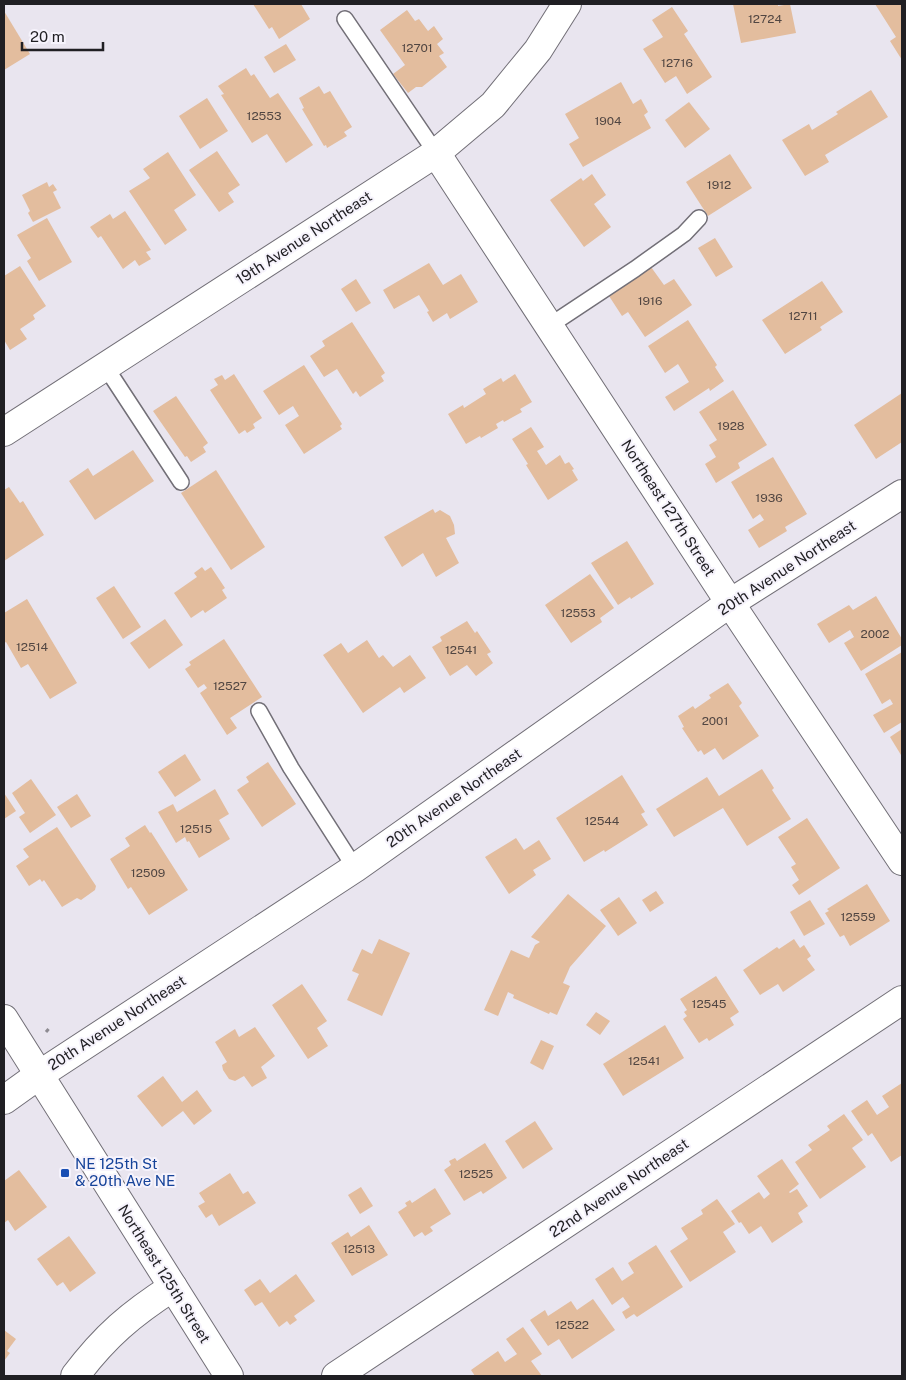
<svg xmlns="http://www.w3.org/2000/svg" width="906" height="1380" font-family="'Public Sans',sans-serif">
  <style>
    .building { fill: #e3bd9e }
    .lines { fill: none; stroke-linecap: round; stroke-linejoin: round }
    .lane-casing { stroke: #726f77; stroke-width: 18 }
    .street-casing { stroke: #726f77; stroke-width: 30 }
    .secondary-casing { stroke: #726f77; stroke-width: 30 }
    .path { stroke: #8e8b92; stroke-width: 3; stroke-dasharray: 4 4; stroke-linecap: butt }
    .lane { stroke: #fff; stroke-width: 15 }
    .street { stroke: #fff; stroke-width: 28 }
    .secondary { stroke: #fff; stroke-width: 28 }
    .transit-dot { fill: #1a4fb4; stroke: #f6f3fc; stroke-width: 2 }
    .labels { text-anchor: middle; stroke-width: 4; stroke-linejoin: round; paint-order: stroke }
    .number-label { font-size: 12px; fill: #514642 }
    .street-label { font-size: 15px; fill: #201f23; stroke: #f6f3fc }
    .transit-label { font-size: 15px; fill: #164399; stroke: #f6f3fc; text-anchor: start }
  </style>
  <rect width="100%" height="100%" fill="#e9e5ef"/>
  <g class="building">
    <polygon points="253,4 301,4 310,19 279,39 272,27 269,29"/>
    <polygon points="733,4 778,4 778,6 790,4 796,33 741,43"/>
    <polygon points="875,4 902,4 902,60 890,41 896,37"/>
    <polygon points="672,7 688,31 684,34 712,77 687,94 676,76 665,83 643,49 663,37 652,20"/>
    <polygon points="407,10 415,21 419,19 428,31 434,26 443,39 437,44 444,53 439,56 447,67 422,87 416,87 408,93 393,74 405,65 380,30"/>
    <polygon points="4,11 30,54 4,70"/>
    <polygon points="286,44 296,60 274,73 264,57"/>
    <polygon points="246,68 251,76 254,74 270,98 278,93 313,145 286,163 267,134 252,143 221,95 224,94 218,86"/>
    <polygon points="621,82 633,104 641,99 648,112 644,115 651,128 583,167 569,144 579,138 565,114"/>
    <polygon points="319,86 324,94 330,91 352,127 344,132 347,136 327,148 326,145 324,146 302,109 304,108 299,98"/>
    <polygon points="871,90 888,117 825,155 829,162 805,176 782,140 809,124 812,130 838,114 836,112"/>
    <polygon points="207,98 228,131 200,149 179,116"/>
    <polygon points="689,102 710,129 685,148 665,120"/>
    <polygon points="217,151 240,185 228,193 234,202 219,212 189,170"/>
    <polygon points="168,152 196,195 174,210 187,230 165,245 129,191 150,178 143,169"/>
    <polygon points="730,154 752,188 708,216 686,182"/>
    <polygon points="592,174 606,195 594,204 611,227 584,247 550,200 581,178 583,181"/>
    <polygon points="47,182 49,187 53,184 57,190 53,192 61,208 33,222 28,213 30,211 22,195"/>
    <polygon points="125,211 151,250 146,252 151,259 139,266 135,260 123,269 101,236 98,238 90,227 110,214 113,219"/>
    <polygon points="47,218 72,262 39,281 27,261 31,258 17,235"/>
    <polygon points="715,238 733,267 716,277 698,248"/>
    <polygon points="429,263 443,285 461,274 478,302 450,319 447,313 433,322 427,312 429,311 419,295 394,309 383,290"/>
    <polygon points="20,266 46,306 33,315 35,319 20,329 27,339 10,350 4,340 4,276"/>
    <polygon points="651,267 664,285 674,279 692,305 645,337 628,312 622,316 609,296"/>
    <polygon points="356,279 371,303 356,312 341,289"/>
    <polygon points="822,281 843,312 820,327 822,330 785,354 762,320"/>
    <polygon points="688,320 717,365 715,367 724,381 710,391 709,388 674,411 665,397 689,382 678,364 665,373 648,346"/>
    <polygon points="352,322 385,373 381,376 384,381 360,397 356,391 353,394 337,369 324,377 310,356 325,346 322,341"/>
    <polygon points="304,365 342,424 340,426 342,429 304,454 285,425 299,416 293,406 279,415 263,391"/>
    <polygon points="234,374 262,418 253,424 255,428 247,433 245,430 239,434 210,390 218,385 214,379 222,375 225,380"/>
    <polygon points="515,374 532,402 520,409 522,412 504,422 503,420 496,424 498,428 481,438 480,436 466,444 448,414 463,405 464,408 486,394 483,389 501,378 503,382"/>
    <polygon points="733,390 767,445 738,463 740,468 716,483 705,464 716,457 709,445 717,440 699,412"/>
    <polygon points="902,393 902,442 876,459 854,425"/>
    <polygon points="176,396 208,443 203,447 206,452 191,462 187,456 185,457 153,411"/>
    <polygon points="531,427 544,447 537,451 546,465 560,455 565,464 569,462 574,469 572,470 578,480 548,500 526,465 528,464 512,439"/>
    <polygon points="133,450 154,481 95,520 69,481 88,468 93,476"/>
    <polygon points="773,457 807,514 785,527 787,531 759,548 748,530 764,520 760,514 753,519 731,482"/>
    <polygon points="216,470 265,547 231,570 181,493"/>
    <polygon points="9,487 20,503 23,501 44,535 4,561 4,490"/>
    <polygon points="433,509 435,513 440,510 450,516 454,525 455,534 446,538 459,563 436,577 423,553 402,567 384,537"/>
    <polygon points="627,541 654,584 631,599 630,597 618,605 591,563"/>
    <polygon points="202,567 205,571 211,567 225,588 222,590 227,598 205,613 203,610 191,618 174,593 197,577 194,573"/>
    <polygon points="590,574 614,608 600,618 602,622 571,643 545,605"/>
    <polygon points="114,586 141,627 123,639 96,598"/>
    <polygon points="876,596 902,639 902,645 861,671 844,643 854,637 850,630 829,643 817,624 849,605 853,610"/>
    <polygon points="27,599 77,683 50,699 28,664 21,668 6,642 4,643 4,613"/>
    <polygon points="165,619 183,645 149,669 130,643"/>
    <polygon points="467,621 475,633 477,631 491,652 487,654 493,663 476,676 467,665 450,676 432,647 442,641 440,637"/>
    <polygon points="224,639 262,697 230,718 237,728 227,735 200,693 207,688 204,684 198,688 185,669 191,665 189,662"/>
    <polygon points="367,640 379,658 383,655 393,667 410,655 426,678 404,693 400,687 363,713 323,655 341,643 348,653"/>
    <polygon points="902,652 902,722 884,733 873,715 893,704 890,699 882,704 865,674"/>
    <polygon points="728,683 742,703 739,706 759,736 723,760 715,748 704,755 701,750 698,752 682,728 684,727 678,716 693,706 695,709 711,698 709,695"/>
    <polygon points="902,729 902,754 901,755 890,737"/>
    <polygon points="185,754 201,780 175,797 158,772"/>
    <polygon points="268,762 296,804 262,827 237,790 249,782 246,777"/>
    <polygon points="762,769 774,788 772,790 791,819 747,846 723,808 674,837 656,809 707,777 719,796"/>
    <polygon points="622,775 645,812 641,814 648,825 605,852 604,850 584,862 556,818"/>
    <polygon points="31,779 56,815 30,833 19,817 25,813 12,793"/>
    <polygon points="215,789 229,814 219,820 230,839 199,858 189,841 187,842 185,837 176,843 158,812 173,804 177,812"/>
    <polygon points="4,793 16,811 4,819"/>
    <polygon points="77,794 91,816 71,828 57,807"/>
    <polygon points="807,818 840,868 799,895 792,885 799,880 791,867 796,864 778,837"/>
    <polygon points="145,825 150,833 151,832 188,890 149,915 131,887 128,889 110,859 130,846 125,838"/>
    <polygon points="57,827 96,886 95,890 81,900 77,898 62,907 44,880 42,882 40,879 29,886 16,866 29,857 23,849"/>
    <polygon points="516,838 524,850 539,840 551,859 533,870 536,875 509,894 485,857"/>
    <polygon points="867,884 890,921 850,946 844,935 840,937 825,913 829,911 827,909"/>
    <polygon points="656,891 664,903 650,912 642,900"/>
    <polygon points="568,894 606,926 570,967 563,983 570,986 557,1015 550,1012 549,1014 513,998 514,995 508,992 498,1016 484,1010 511,950 529,958 535,945 540,942 531,937"/>
    <polygon points="619,897 637,923 618,936 600,910"/>
    <polygon points="810,900 825,924 804,936 790,912"/>
    <polygon points="379,939 410,953 382,1016 347,1000 359,974 352,971 362,949 372,954"/>
    <polygon points="794,939 800,948 804,945 811,956 807,959 815,970 783,992 778,984 760,995 743,970 777,947 779,949"/>
    <polygon points="716,976 739,1012 730,1018 734,1025 709,1041 707,1038 699,1043 683,1019 687,1016 684,1012 687,1010 680,999"/>
    <polygon points="302,984 327,1021 317,1028 328,1046 308,1059 272,1005"/>
    <polygon points="596,1012 610,1021 600,1035 586,1025"/>
    <polygon points="665,1025 684,1058 623,1096 603,1064"/>
    <polygon points="255,1027 275,1056 261,1067 267,1078 252,1087 244,1076 235,1081 229,1079 223,1070 222,1065 227,1062 215,1042 235,1029 239,1037"/>
    <polygon points="541,1040 554,1046 543,1070 530,1063"/>
    <polygon points="163,1076 182,1102 197,1090 212,1111 194,1125 183,1111 162,1127 137,1096"/>
    <polygon points="902,1083 902,1155 891,1162 872,1133 868,1136 851,1111 867,1100 877,1115 889,1107 882,1096"/>
    <polygon points="844,1114 863,1140 852,1148 866,1167 820,1199 795,1162 812,1150 808,1145 830,1130 827,1126"/>
    <polygon points="535,1121 553,1149 523,1169 505,1141"/>
    <polygon points="485,1143 507,1178 483,1194 481,1191 464,1201 444,1170 451,1165 449,1161 455,1158 457,1161"/>
    <polygon points="782,1159 799,1184 789,1192 790,1193 797,1189 808,1206 798,1213 803,1222 772,1243 761,1226 749,1234 741,1222 739,1223 731,1211 759,1192 764,1199 770,1194 757,1176"/>
    <polygon points="19,1170 47,1207 15,1231 8,1220 4,1223 4,1181"/>
    <polygon points="230,1173 243,1194 248,1191 256,1203 219,1226 212,1214 206,1218 198,1206 205,1202 199,1193"/>
    <polygon points="361,1187 373,1206 360,1214 348,1195"/>
    <polygon points="435,1188 451,1214 430,1227 433,1231 425,1236 422,1232 414,1237 398,1212 407,1206 405,1203 410,1200 412,1203"/>
    <polygon points="717,1199 735,1224 723,1232 736,1252 690,1282 670,1251 688,1239 681,1228 703,1214 701,1210"/>
    <polygon points="369,1225 388,1255 352,1276 331,1243 348,1232 351,1237"/>
    <polygon points="69,1236 96,1273 70,1292 63,1282 57,1286 37,1259"/>
    <polygon points="656,1245 683,1287 637,1317 634,1314 626,1319 622,1312 630,1307 623,1297 612,1305 595,1279 613,1267 622,1281 634,1273 628,1263"/>
    <polygon points="296,1274 315,1301 294,1316 297,1320 290,1325 287,1321 279,1327 262,1302 255,1306 244,1290 260,1279 270,1293"/>
    <polygon points="593,1299 615,1330 572,1359 559,1339 548,1346 530,1320 545,1310 548,1316 571,1301 577,1310"/>
    <polygon points="523,1327 542,1354 531,1361 542,1376 475,1376 471,1370 498,1351 505,1362 517,1354 506,1339"/>
    <polygon points="4,1330 16,1339 7,1351 10,1353 4,1361"/>
  </g>
  <g class="lines">
    <g class="lane-casing">
      <g id="lane">
        <polyline points="345,19 436,153"/>
        <polyline points="549,326 635,269 684,234 699,218"/>
        <polyline points="105,366 181,482"/>
        <polyline points="259,711 291,768 355,868"/>
      </g>
    </g>
    <g class="street-casing">
      <g id="street">
        <polyline points="436,153 730,603 902,861"/>
        <polyline points="4,432 436,153 493,105 538,50 567,4"/>
        <polyline points="4,1100 39,1075 355,868 730,603 902,494"/>
        <path d="M75,1376C105,1336 131,1314 173,1287"/>
        <polyline points="336,1376 902,1000"/>
      </g>
    </g>
    <g class="secondary-casing">
      <polyline id="secondary" points="4,1019 229,1376"/>
    </g>
    <polyline class="path" points="46,1032 51,1026"/>
    <use href="#lane" class="lane"/>
    <use href="#street" class="street"/>
    <use href="#secondary" class="secondary"/>
  </g>
  <rect class="transit-dot" x="60" y="1168" width="10" height="10" rx="2.5"/>
  <g class="labels">
    <g class="number-label">
      <text x="765" y="23">12724</text>
      <text x="417" y="52">12701</text>
      <text x="677" y="67">12716</text>
      <text x="264" y="120">12553</text>
      <text x="608" y="125">1904</text>
      <text x="719" y="189">1912</text>
      <text x="650" y="305">1916</text>
      <text x="803" y="320">12711</text>
      <text x="731" y="430">1928</text>
      <text x="769" y="502">1936</text>
      <text x="578" y="617">12553</text>
      <text x="875" y="638">2002</text>
      <text x="32" y="651">12514</text>
      <text x="461" y="654">12541</text>
      <text x="230" y="690">12527</text>
      <text x="715" y="725">2001</text>
      <text x="602" y="825">12544</text>
      <text x="196" y="833">12515</text>
      <text x="148" y="877">12509</text>
      <text x="858" y="921">12559</text>
      <text x="709" y="1008">12545</text>
      <text x="644" y="1065">12541</text>
      <text x="476" y="1178">12525</text>
      <text x="359" y="1253">12513</text>
      <text x="572" y="1329">12522</text>
    </g>
    <g class="street-label">
      <text transform="translate(304 238) rotate(-33)" y="5">19th Avenue Northeast</text>
      <text transform="translate(668 508) rotate(57)" y="5">Northeast 127th Street</text>
      <text transform="translate(787 568) rotate(-33)" y="5">20th Avenue Northeast</text>
      <text transform="translate(454 798) rotate(-35)" y="5">20th Avenue Northeast</text>
      <text transform="translate(117 1023) rotate(-33)" y="5">20th Avenue Northeast</text>
      <text transform="translate(619 1188) rotate(-34)" y="5">22nd Avenue Northeast</text>
      <text transform="translate(164 1274) rotate(58)" y="5">Northeast 125th Street</text>
    </g>
    <g class="transit-label">
      <text x="75" y="1169">NE 125th St<tspan x="75" dy="17">&amp; 20th Ave NE</tspan></text>
    </g>
  </g>
  <rect width="906" height="1380" fill="none" stroke="#201f23" stroke-width="10"/>
  <path d="M22 42v8h81v-8" fill="none" stroke="#201f23" stroke-width="2.5"/>
  <text x="30" y="42" font-size="15" fill="#201f23" stroke="#f6f3fc" stroke-width="4" paint-order="stroke">20 m</text>
</svg>
